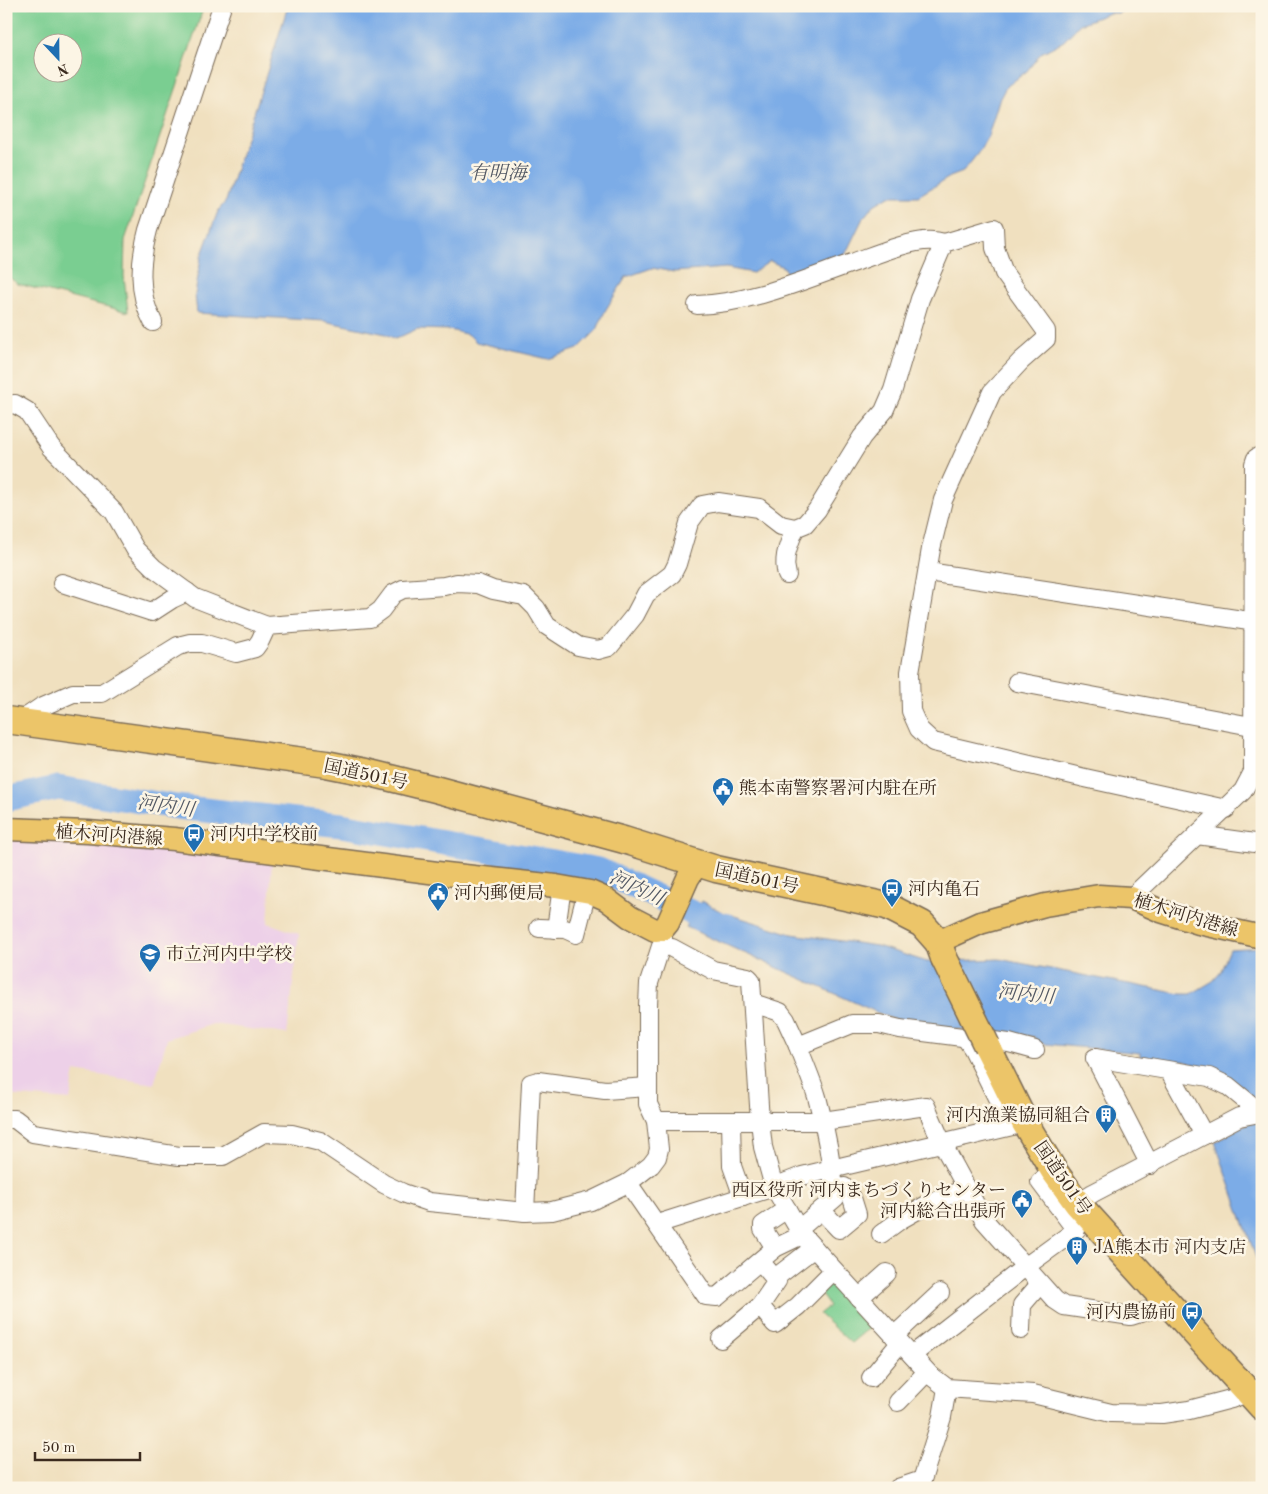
<svg xmlns="http://www.w3.org/2000/svg" width="1268" height="1494" font-family="'Old Standard TT','Noto Serif JP',serif">
  <style>
    .built { fill: #edd0e8 }
    .green { fill: #7ace91; stroke: #5a7c58; fill-rule: evenodd }
    .water { fill: #7cace7; stroke: #5c6b82 }
    .lines { fill: none; stroke-linecap: round; stroke-linejoin: round }
    .river { stroke: #7cace7; stroke-width: 25 }
    .minor-casing { stroke: #7a6a56; stroke-width: 20 }
    .major-casing { stroke: #7a6a56; stroke-width: 25 }
    .highway-casing { stroke: #7a6a56; stroke-width: 29 }
    .minor { stroke: #fff; stroke-width: 18 }
    .major { stroke: #ecc569; stroke-width: 22 }
    .highway { stroke: #ecc569; stroke-width: 26 }
    .highway-bridge-casing { stroke: #7a6a56; stroke-width: 29; stroke-linecap: butt }
    .highway-bridge { stroke: #ecc569; stroke-width: 26 }
    .labels { text-anchor: middle; stroke-width: 5; stroke-linejoin: round; paint-order: stroke }
    .street-label { font-size: 18px; fill: #3b2a1e; stroke: #fcf5e5 }
    .poi-label { font-size: 18px; fill: #3b2a1e; stroke: #fcf5e5; text-anchor: start }
    .water-label { font-size: 19px; font-style: italic; fill: #525864; stroke: #fcf5e5 }
  </style>
  <rect width="100%" height="100%" fill="#fcf5e5"/>
  <filter id="ink" filterUnits="userSpaceOnUse"><feTurbulence type="fractalNoise" baseFrequency=".02" numOctaves="2"/><feDisplacementMap in="SourceGraphic" scale="10" xChannelSelector="R" yChannelSelector="G"/><feConvolveMatrix kernelMatrix="1 2 1 2 8 2 1 2 1" color-interpolation-filters="sRGB"/></filter>
  <filter id="wash" filterUnits="userSpaceOnUse"><feTurbulence type="fractalNoise" baseFrequency=".0096" numOctaves="4" result="noise"/><feDisplacementMap in="SourceGraphic" scale="20" xChannelSelector="R" yChannelSelector="G"/><feGaussianBlur stdDeviation="1.12" result="paint"/><feColorMatrix in="noise" values="0 0 0 0 0 0 0 0 0 0 0 0 0 0 0 0 0 1.4 0 .05"/><feComposite in="paint" operator="in"/></filter>
  <g filter="url(#wash)">
    <rect width="100%" height="100%" fill="#f0e0bf"/>
    <polygon class="built" points="6,836 116,844 272,861 268,923 299,934 287,1034 213,1024 167,1039 154,1084 75,1071 70,1100 6,1095"/>
    <g class="green">
      <path d="M6,6H204L125,240L124,276L128,312L18,284L6,275ZM42,42H72V72H42Z"/>
      <polygon points="830,1279 875,1323 851,1343 819,1314 829,1306 817,1289"/>
    </g>
    <g class="water">
      <polygon points="288,6 1129,6 1119,13 1109,13 1080,24 1064,41 1041,53 1027,71 1006,87 999,100 988,136 978,153 963,172 950,177 918,196 889,196 874,205 863,218 844,257 826,261 787,279 785,268 770,261 753,273 726,268 674,272 652,268 626,277 605,311 597,330 578,349 548,359 476,342 469,335 450,330 417,329 395,339 386,334 324,321 197,313 195,295 201,257 218,211 226,201"/>
      <polygon points="702,901 722,912 792,934 877,946 927,962 999,959 1181,994 1191,994 1213,981 1220,973 1230,949 1262,947 1262,1104 1225,1075 1184,1061 1140,1057 1140,1053 1035,1043 1035,1037 903,1024 686,927"/>
      <polygon points="1262,1115 1262,1268 1260,1269 1215,1142"/>
    </g>
    <g class="lines">
      <polyline class="river" points="6,799 58,788 177,807 341,825 599,870 710,921 727,926"/>
    </g>
  </g>
  <g filter="url(#ink)">
    <g class="lines">
      <g class="minor-casing">
        <g id="minor">
          <path d="M697,305C751,303 801,281 852,263C872,256 911,239 933,241C936,241 940,242 944,243"/>
          <path d="M153,322C137,293 140,261 148,230L222,6"/>
          <polyline points="6,405 15,404 27,411 51,447 114,512 135,549 154,568 195,598 267,626 370,618 381,610 393,594 403,589 444,586 457,583 478,584 493,590 524,596 536,608 547,626 578,646 598,650 609,647 635,615 646,594 672,574 677,564 689,523 702,505 718,502 759,508 781,525 795,528 805,524 817,510 862,437 884,411 893,390 920,299 944,243 994,228 995,248 1004,273 1046,331 1046,339 1021,361 992,392 943,500 931,549 910,672 911,711 919,729 933,742 1085,778 1226,809"/>
          <polyline points="928,572 1262,623"/>
          <path d="M787,575C782,557 789,545 795,528"/>
          <polyline points="62,583 152,612 172,599 187,592"/>
          <polyline points="1017,682 1262,728"/>
          <polyline points="19,722 41,707 73,693 102,693 178,646 190,643 202,643 236,653 255,648 260,641 267,626"/>
          <polyline points="1197,835 1262,844"/>
          <polyline points="1131,898 1243,791 1253,772 1254,464 1256,458 1262,455"/>
          <polyline points="539,928 565,929 576,934 587,891"/>
          <polyline points="556,929 562,887"/>
          <polyline points="672,948 713,970 748,977 751,980 760,1121 763,1147 774,1187 802,1235 814,1248 930,1375 947,1388 1033,1394 1111,1413 1162,1414 1189,1410 1231,1399 1258,1389"/>
          <polyline points="753,1003 780,1012 786,1020 798,1046"/>
          <polyline points="965,1037 973,1049 1002,1108 1017,1109"/>
          <polyline points="1095,1058 1209,1077 1228,1086 1262,1114"/>
          <polyline points="1095,1058 1150,1165"/>
          <polyline points="1169,1071 1204,1135"/>
          <polyline points="6,1119 15,1119 33,1133 179,1156 223,1156 264,1133 292,1134 320,1141 384,1184 403,1193 429,1202 525,1212 552,1211 591,1201 628,1183 651,1165 657,1157 659,1149 656,1121 648,1104 648,1006 649,983 663,940 663,929"/>
          <polyline points="656,1121 823,1121 926,1106 942,1143 984,1220 1055,1300 1064,1306 1131,1316 1168,1304"/>
          <polyline points="731,1121 732,1166 743,1197"/>
          <polyline points="628,1183 706,1296 717,1297 775,1248 802,1235"/>
          <polyline points="1077,1203 1093,1193 1239,1117 1260,1113"/>
          <polyline points="821,1210 839,1229 857,1214 852,1198 844,1187 834,1189"/>
          <polyline points="525,1212 531,1083 538,1081 605,1090 648,1087"/>
          <polyline points="657,1224 774,1187 802,1176 1025,1123"/>
          <path d="M799,1229L835,1198C832,1164 826,1130 817,1097C812,1080 804,1063 798,1046L852,1024H879L900,1029L1009,1043L1035,1050"/>
          <polyline points="881,1234 900,1220 930,1203 967,1188"/>
          <polyline points="775,1248 763,1229 763,1225 787,1209"/>
          <polyline points="775,1278 814,1248"/>
          <polyline points="859,1298 887,1273"/>
          <polyline points="760,1306 775,1324 798,1306 833,1271"/>
          <polyline points="1021,1330 1022,1305 1040,1284"/>
          <polyline points="894,1336 940,1293"/>
          <polyline points="721,1339 760,1306 777,1281 760,1261"/>
          <polyline points="912,1355 1025,1267 1076,1230 1040,1182 1054,1171"/>
          <polyline points="871,1378 900,1343"/>
          <polyline points="898,1402 927,1372"/>
          <polyline points="898,1488 922,1480 942,1417 947,1388"/>
        </g>
      </g>
      <g class="major-casing">
        <g id="major">
          <polyline points="6,829 88,832 174,839 437,873 556,886 590,892 606,899 630,917 655,930 663,929 668,923 688,878 697,864"/>
          <polyline points="938,942 980,923 1045,905 1099,896 1131,898 1161,911 1199,923 1262,937"/>
        </g>
      </g>
      <g class="highway-casing">
        <g id="highway">
          <polyline points="6,720 326,764 366,772 435,789 624,840 716,869 887,906 922,924 938,942 944,958"/>
          <polyline points="987,1046 1025,1123 1054,1171 1077,1203 1262,1407"/>
        </g>
      </g>
      <use href="#minor" class="minor"/>
      <use href="#major" class="major"/>
      <use href="#highway" class="highway"/>
      <g class="highway-bridge-casing">
        <polyline id="highway-bridge" points="944,958 987,1046"/>
      </g>
      <use href="#highway-bridge" class="highway-bridge"/>
    </g>
  </g>
  <defs>
    <g id="civic-pin" transform="scale(1.125)"><path d="M0 17L-7.5 6A9.5 9.5 0 1 1 7.5 6Z" fill="#1f6fb2" stroke="#fcf5e5"/><path d="M-.6-6.5H3V-4.5H.6V-3L4-1V1h2V6H-6V1h2V-1L-.6-3ZM-1.2 2.5V6h2.4V2.5Z" fill="#fff"/></g>
    <g id="bus-pin" transform="scale(1.125)"><path d="M0 17L-7.5 6A9.5 9.5 0 1 1 7.5 6Z" fill="#1f6fb2" stroke="#fcf5e5"/><path d="M-5-6H5V4H4V6H2V4H-2V6H-4V4H-5ZM-3.5-4V0h7V-4ZM-3.5 1.2v1.5H-2V1.2ZM2 1.2v1.5H3.5V1.2Z" fill="#fff"/></g>
    <g id="school-pin" transform="scale(1.125)"><path d="M0 17L-7.5 6A9.5 9.5 0 1 1 7.5 6Z" fill="#1f6fb2" stroke="#fcf5e5"/><path d="M0-5L7-2L0 1L-7-2ZM-4 1L0 2.5L4 1V4Q0 6-4 4Z" fill="#fff"/></g>
    <g id="building-pin" transform="scale(1.125)"><path d="M0 17L-7.5 6A9.5 9.5 0 1 1 7.5 6Z" fill="#1f6fb2" stroke="#fcf5e5"/><path d="M-4-6H4V6H1V3H-1V6H-4ZM-2.5-4.3h1.7v1.8h-1.7ZM.8-4.3h1.7v1.8H.8ZM-2.5-1h1.7V.8h-1.7ZM.8-1h1.7V.8H.8Z" fill="#fff"/></g>
  </defs>
  <g fill-rule="evenodd">
    <use href="#civic-pin" x="723" y="788"/>
    <use href="#bus-pin" x="194" y="834"/>
    <use href="#bus-pin" x="892" y="889"/>
    <use href="#civic-pin" x="438" y="893"/>
    <use href="#school-pin" x="150" y="954"/>
    <use href="#building-pin" x="1106" y="1115"/>
    <use href="#civic-pin" x="1022" y="1200"/>
    <use href="#building-pin" x="1077" y="1247"/>
    <use href="#bus-pin" x="1192" y="1312"/>
  </g>
  <g class="labels">
    <g class="street-label">
      <text transform="translate(366 774) rotate(12)" y="6">国道501号</text>
      <text transform="translate(109 835) rotate(4)" y="6">植木河内港線</text>
      <text transform="translate(757 878) rotate(12)" y="6">国道501号</text>
      <text transform="translate(1186 915) rotate(17)" y="6">植木河内港線</text>
      <text transform="translate(1063 1178) rotate(55)" y="6">国道501号</text>
    </g>
    <g class="poi-label">
      <text x="739" y="794">熊本南警察署河内駐在所</text>
      <text x="210" y="840">河内中学校前</text>
      <text x="908" y="895">河内亀石</text>
      <text x="454" y="899">河内郵便局</text>
      <text x="166" y="960">市立河内中学校</text>
      <text x="1090" y="1121" text-anchor="end">河内漁業協同組合</text>
      <text x="1006" y="1196" text-anchor="end">西区役所 河内まちづくりセンター<tspan x="1006" dy="21">河内総合出張所</tspan></text>
      <text x="1093" y="1253">JA熊本市 河内支店</text>
      <text x="1176" y="1318" text-anchor="end">河内農協前</text>
    </g>
    <g class="water-label">
      <text x="498" y="179">有明海</text>
      <text transform="translate(166 805) rotate(8)" y="7">河内川</text>
      <text transform="translate(637 887) rotate(25)" y="7">河内川</text>
      <text transform="translate(1026 993) rotate(6)" y="7">河内川</text>
    </g>
  </g>
  <rect width="1268" height="1494" fill="none" stroke="#fcf5e5" stroke-width="25"/>
  <g transform="translate(58 58) rotate(158)"><circle r="24" fill="#fcf5e5" stroke="#afa495"/>
  <path d="M0-4L9 19L0 12L-9 19Z" fill="#1f6fb2"/>
  <text y="-8" font-size="14" font-weight="bold" text-anchor="middle" fill="#3b2a1e">N</text>
  </g>
  <path d="M35 1452v8h105v-8" fill="none" stroke="#3b2a1e" stroke-width="2.5"/>
  <text x="42" y="1452" font-size="15" fill="#3b2a1e" stroke="#fcf5e5" stroke-width="4" paint-order="stroke">50 m</text>
</svg>
